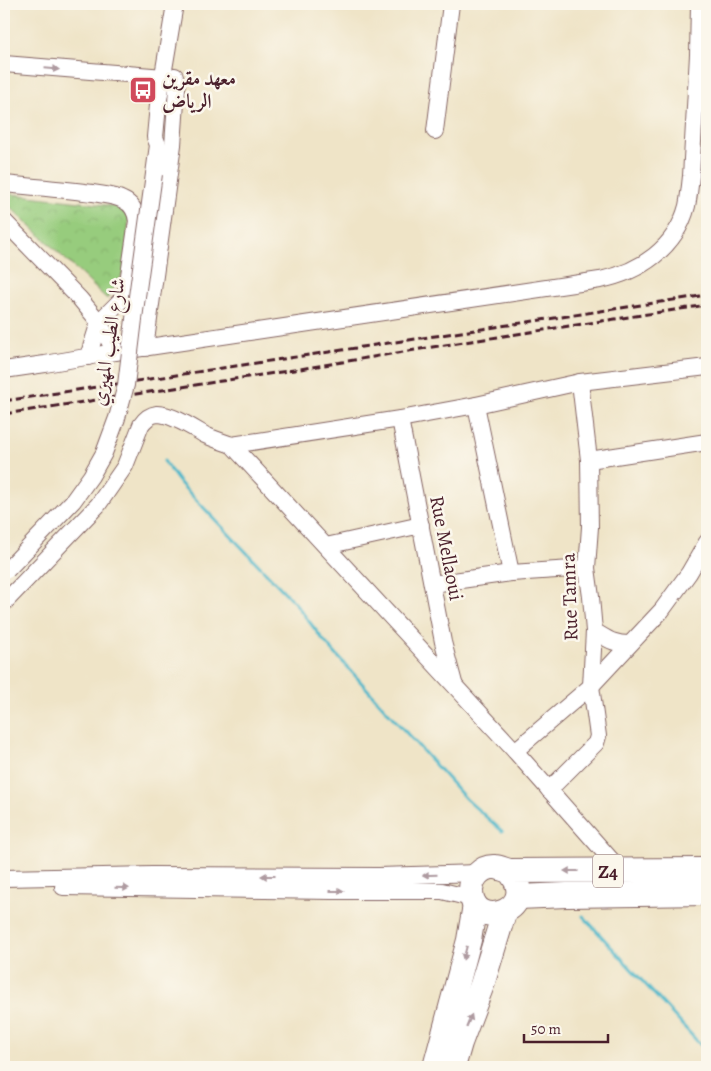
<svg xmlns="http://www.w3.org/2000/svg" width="711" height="1071" font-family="Alegreya,Amiri,serif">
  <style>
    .park { fill: url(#park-crowns); stroke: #707654 }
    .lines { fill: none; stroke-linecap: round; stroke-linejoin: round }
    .stream { stroke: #4db8ca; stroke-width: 3 }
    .minor-casing { stroke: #846462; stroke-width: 18 }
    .highway-casing { stroke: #846462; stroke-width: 26 }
    .minor { stroke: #fff; stroke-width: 16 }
    .highway { stroke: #fff; stroke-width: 24 }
    .rail { stroke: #4a1f2b; stroke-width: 3; stroke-dasharray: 8 4; stroke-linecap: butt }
    .minor-bridge-casing { stroke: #846462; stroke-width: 18; stroke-linecap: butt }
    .minor-bridge { stroke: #fff; stroke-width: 16 }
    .oneway { fill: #ae9aa0 }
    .labels { text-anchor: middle; stroke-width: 5; stroke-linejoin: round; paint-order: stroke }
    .shield { fill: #fbf7ec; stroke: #7f6065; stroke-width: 1 }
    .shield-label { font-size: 19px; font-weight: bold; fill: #4a1f2b }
    .poi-label { font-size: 20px; font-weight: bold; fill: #4a1f2b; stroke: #fbf7ec; text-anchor: start }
    .street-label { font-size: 20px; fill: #4a1f2b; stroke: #fbf7ec }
  </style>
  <defs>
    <pattern id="park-crowns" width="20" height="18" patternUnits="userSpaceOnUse" patternTransform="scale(1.25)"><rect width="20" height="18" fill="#97cc7d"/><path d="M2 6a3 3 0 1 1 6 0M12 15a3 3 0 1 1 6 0" fill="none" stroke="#84af6c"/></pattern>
  </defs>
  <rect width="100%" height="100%" fill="#fbf7ec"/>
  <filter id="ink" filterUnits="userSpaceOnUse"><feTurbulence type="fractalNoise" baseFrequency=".02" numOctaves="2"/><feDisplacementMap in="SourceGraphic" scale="10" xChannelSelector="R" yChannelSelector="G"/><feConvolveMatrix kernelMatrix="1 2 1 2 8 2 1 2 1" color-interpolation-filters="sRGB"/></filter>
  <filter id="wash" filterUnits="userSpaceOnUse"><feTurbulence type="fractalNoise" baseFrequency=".0096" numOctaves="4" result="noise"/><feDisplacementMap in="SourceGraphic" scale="20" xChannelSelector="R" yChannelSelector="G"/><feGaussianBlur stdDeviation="1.12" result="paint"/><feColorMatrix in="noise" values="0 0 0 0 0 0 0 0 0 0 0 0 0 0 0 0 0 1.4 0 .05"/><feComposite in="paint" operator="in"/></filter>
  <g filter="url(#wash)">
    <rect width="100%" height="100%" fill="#efe4c7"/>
    <polygon class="park" points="4,193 130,208 124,272 107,299 4,201"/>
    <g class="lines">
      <g class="stream">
        <polyline points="164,461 179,482 295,603 324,641 466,799 502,831"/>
        <polyline points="583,916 707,1052"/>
      </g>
    </g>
  </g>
  <g filter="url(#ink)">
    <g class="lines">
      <g class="minor-casing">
        <g id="minor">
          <polyline points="4,64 164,77"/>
          <polyline points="435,131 451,4"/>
          <polyline points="154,174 158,145 155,137 158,105 175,4"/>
          <path d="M4,184C33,187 63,189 93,193C102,195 114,195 123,200C132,204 136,212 137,221L127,289L120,301L99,322L88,357"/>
          <polyline points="4,221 80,299 99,322 115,352"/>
          <polyline points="145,348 173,145 177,88 175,76"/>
          <path d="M4,370L45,364L115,352L600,280C640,272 676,248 687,206C689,196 690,186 691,176L698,55L699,4"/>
          <polyline points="476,405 511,573"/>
          <polyline points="400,419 443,642 454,683"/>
          <polyline points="232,445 515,751 621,871"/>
          <polyline points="589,460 707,442"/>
          <polyline points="326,546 421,525"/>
          <polyline points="432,584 511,573 587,568"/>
          <path d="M4,603L98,505L125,466L141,425C145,419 150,415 157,414C172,414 193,428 205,435C214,439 223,442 232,445L400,419L476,405L580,382L707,367"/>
          <path d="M594,631C608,639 613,644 629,644"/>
          <polyline points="515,751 591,686 662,610 689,573 707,542"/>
          <polyline points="549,790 596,743 598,736 591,686 594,631 591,597 587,568 590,527 589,460 580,382"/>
          <polyline points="4,878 152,875 379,876 479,873"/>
          <polyline points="63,887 332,891 442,891 471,898"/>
        </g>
      </g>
      <g class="highway-casing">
        <g id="highway">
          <path d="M509,871C543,909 474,934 471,892C470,879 481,866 495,867C499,867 505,870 509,871L707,870"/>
          <polyline points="518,897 567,895 707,893"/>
          <polyline points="435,1067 469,940 475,905"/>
          <polyline points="453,1067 460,1043 482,985 504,913"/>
        </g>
      </g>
      <use href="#minor" class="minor"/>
      <use href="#highway" class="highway"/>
      <g class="rail">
        <polyline points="4,401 707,295"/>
        <polyline points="4,414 294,370 445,345 707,305"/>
      </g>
      <g class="minor-bridge-casing">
        <polyline id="minor-bridge" points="7,570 73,501 91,476 104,453 117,418 126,385 135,311 154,174"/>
      </g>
      <use href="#minor-bridge" class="minor-bridge"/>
    </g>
    <defs><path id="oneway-solid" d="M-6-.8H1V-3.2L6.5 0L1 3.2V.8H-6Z" transform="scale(1.25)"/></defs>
    <g class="oneway">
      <use href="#oneway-solid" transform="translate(52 69) rotate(5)"/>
      <use href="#oneway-solid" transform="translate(571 871) rotate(180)"/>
      <use href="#oneway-solid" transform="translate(430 875) rotate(178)"/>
      <use href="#oneway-solid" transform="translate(268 876) rotate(-180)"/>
      <use href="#oneway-solid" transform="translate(122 888) rotate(1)"/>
      <use href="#oneway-solid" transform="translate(337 891)"/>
      <use href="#oneway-solid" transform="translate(465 953) rotate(105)"/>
      <use href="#oneway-solid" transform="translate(469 1021) rotate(-68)"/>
    </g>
  </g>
  <defs>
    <g id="bus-square" transform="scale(1.4375)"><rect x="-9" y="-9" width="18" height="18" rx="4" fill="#d1495b" stroke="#fbf7ec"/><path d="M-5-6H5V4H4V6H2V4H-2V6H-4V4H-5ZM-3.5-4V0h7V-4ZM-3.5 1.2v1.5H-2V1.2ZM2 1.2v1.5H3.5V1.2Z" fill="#fff"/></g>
  </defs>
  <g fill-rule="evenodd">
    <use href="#bus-square" x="143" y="90"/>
  </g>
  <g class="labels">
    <rect class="shield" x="593" y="854.5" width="30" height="33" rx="4"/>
    <g class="shield-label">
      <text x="608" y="878">Z4</text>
    </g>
    <g class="poi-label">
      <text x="162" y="85">معهد مقرين<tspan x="162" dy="23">الرياض</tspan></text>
    </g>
    <g class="street-label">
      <text transform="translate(108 342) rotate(-81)" y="7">شارع الطيب المهيري</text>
      <text transform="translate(447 548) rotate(79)" y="7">Rue Mellaoui</text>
      <text transform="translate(569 597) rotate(-92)" y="7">Rue Tamra</text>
    </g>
  </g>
  <rect width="711" height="1071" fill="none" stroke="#fbf7ec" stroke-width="20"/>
  <path d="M524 1034v8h84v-8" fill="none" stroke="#4a1f2b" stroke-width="2.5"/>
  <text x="531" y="1034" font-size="15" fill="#4a1f2b" stroke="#fbf7ec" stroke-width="4" paint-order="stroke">50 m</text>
</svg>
